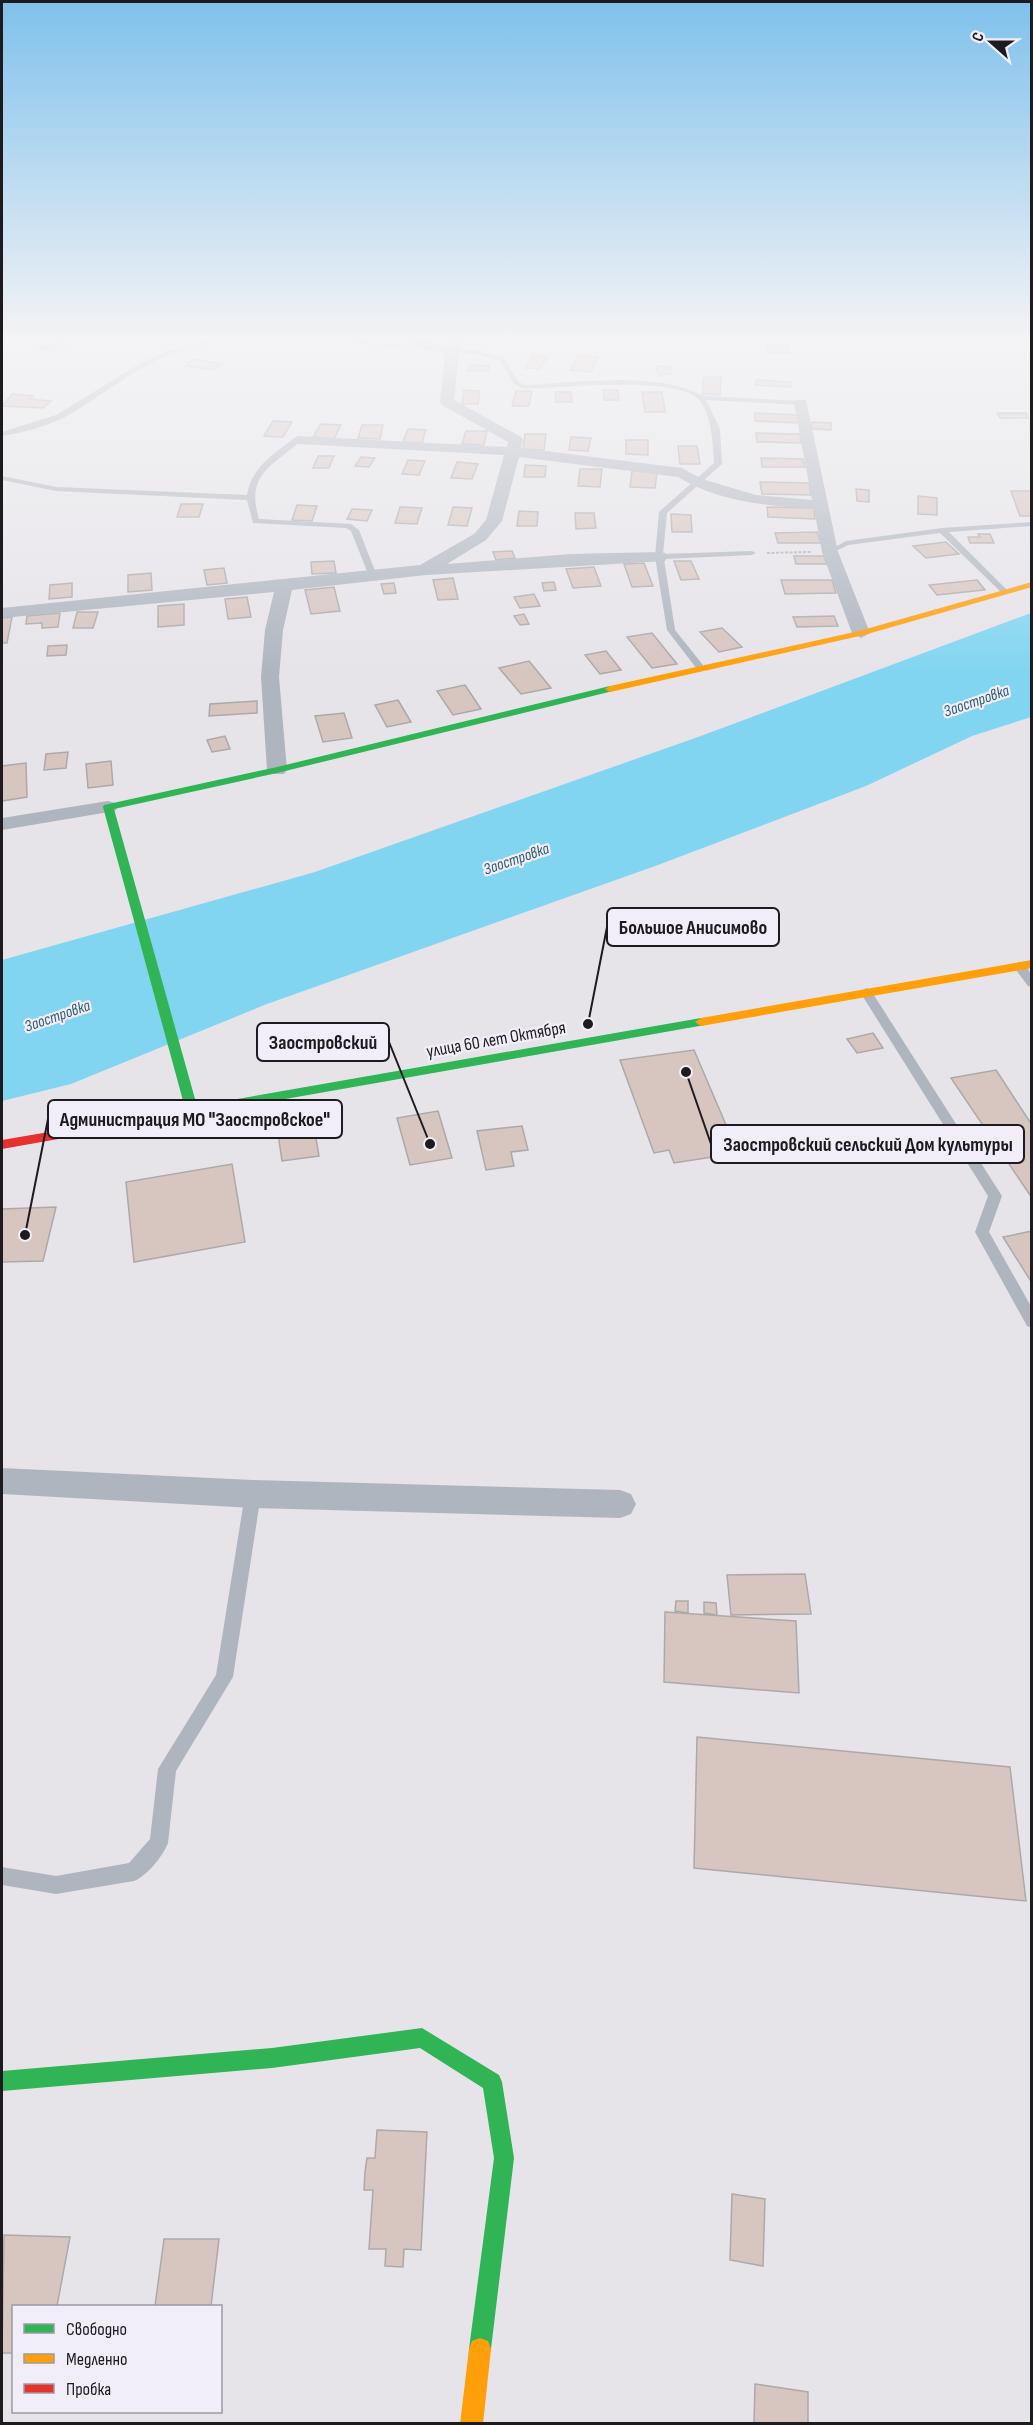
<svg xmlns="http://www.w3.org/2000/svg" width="1033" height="2425" font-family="'Sofia Sans Condensed',sans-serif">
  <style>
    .water { fill: #81d5f1 }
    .building { fill: #d7c5c0; stroke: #aca9aa; stroke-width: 1.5 }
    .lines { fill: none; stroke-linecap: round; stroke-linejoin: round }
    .path { stroke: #acb0b8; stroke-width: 2; stroke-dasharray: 3 1.5; stroke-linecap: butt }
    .lane { fill: #afb5bf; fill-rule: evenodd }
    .street { fill: #afb5bf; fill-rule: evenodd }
    .fast { fill: #30b455; fill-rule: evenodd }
    .slow { fill: #ff9f0a; fill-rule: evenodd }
    .jam { fill: #e5322d; fill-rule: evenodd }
    .labels { text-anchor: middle; stroke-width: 4.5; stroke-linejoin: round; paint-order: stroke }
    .far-water-label { font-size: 16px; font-style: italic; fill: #2c5e6e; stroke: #f2eef9 }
    .street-label { font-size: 18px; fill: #1d1b1f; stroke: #f2eef9 }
    .leader { fill: none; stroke: #1d1b1f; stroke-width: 2 }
    .callout-dot { fill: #1d1b1f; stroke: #f2eef9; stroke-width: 2 }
    .callout { fill: #f2eef9; stroke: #1d1b1f; stroke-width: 2 }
    .callout-label { font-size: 20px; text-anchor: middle; font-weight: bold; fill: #1d1b1f }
  </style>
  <rect width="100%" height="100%" fill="#e6e4e9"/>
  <polygon class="water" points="1031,613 1031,717 972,736 866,786 658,865 267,1004 71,1084 2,1101 2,960 315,872 698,737"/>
  <g class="building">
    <polygon points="939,335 960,335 960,341 939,339"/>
    <polygon points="46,341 67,342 59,350 39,349"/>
    <polygon points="767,345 788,345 790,353 768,353"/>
    <polygon points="533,354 548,356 540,369 525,368"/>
    <polygon points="578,355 598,357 591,372 570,370"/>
    <polygon points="194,359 223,364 214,370 185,366"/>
    <polygon points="470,365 489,366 488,371 468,371"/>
    <polygon points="656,366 670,366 672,374 658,375"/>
    <polygon points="704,377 721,377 720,395 702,394"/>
    <polygon points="756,380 791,382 791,387 755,385"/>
    <polygon points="464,390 480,391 478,404 462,404"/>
    <polygon points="603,390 618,390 619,400 604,400"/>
    <polygon points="516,391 532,391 529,406 512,406"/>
    <polygon points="555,392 571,392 572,402 556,402"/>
    <polygon points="642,392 662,392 665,412 645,412"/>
    <polygon points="12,394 34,396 30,399 51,401 43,408 2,406"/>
    <polygon points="755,413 799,415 799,423 755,421"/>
    <polygon points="997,413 1026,413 1028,418 1000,418"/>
    <polygon points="273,421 292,422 283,437 264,436"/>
    <polygon points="812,422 831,423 831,430 812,429"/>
    <polygon points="321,424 341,425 334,439 313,437"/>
    <polygon points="362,425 383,425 380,439 358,438"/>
    <polygon points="408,429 426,430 422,443 403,442"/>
    <polygon points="466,431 487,431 484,445 462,444"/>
    <polygon points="756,433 800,434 801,443 757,442"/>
    <polygon points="525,434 546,434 544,450 523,449"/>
    <polygon points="571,437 591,438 588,451 569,450"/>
    <polygon points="626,440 648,440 648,455 626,454"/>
    <polygon points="678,446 697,446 700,464 680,464"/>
    <polygon points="318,456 334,456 329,468 313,468"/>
    <polygon points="361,457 375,458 369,467 355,466"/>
    <polygon points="761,458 803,459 805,467 762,467"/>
    <polygon points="408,460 425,461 419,475 402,474"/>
    <polygon points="457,462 478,464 472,479 451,478"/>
    <polygon points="525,465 546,466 545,477 524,477"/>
    <polygon points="580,469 602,469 600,487 578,486"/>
    <polygon points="632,471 657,472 655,488 630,487"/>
    <polygon points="760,482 809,483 811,495 762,494"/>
    <polygon points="856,489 869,490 869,502 857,501"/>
    <polygon points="1011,491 1032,491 1032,516 1020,516"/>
    <polygon points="918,496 937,498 937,515 918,514"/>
    <polygon points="181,504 203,504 199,517 177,517"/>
    <polygon points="297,505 317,506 312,521 292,520"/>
    <polygon points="400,507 422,508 417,524 395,523"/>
    <polygon points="453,507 472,508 467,526 448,525"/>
    <polygon points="767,507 814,508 815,519 768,517"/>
    <polygon points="352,509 372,510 367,521 347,519"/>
    <polygon points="519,511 538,512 537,526 517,526"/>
    <polygon points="575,513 594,513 596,528 576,529"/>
    <polygon points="671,514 691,515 692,532 672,532"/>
    <polygon points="817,532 821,543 778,543 775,533"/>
    <polygon points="978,534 990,534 994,543 970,543 968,537 980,537"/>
    <polygon points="946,542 959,554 926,558 913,546"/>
    <polygon points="512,551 515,558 496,560 493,552"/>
    <polygon points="794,556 824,556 827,564 796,564"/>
    <polygon points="334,561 336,573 312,574 311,562"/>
    <polygon points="674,561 691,561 699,579 681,580"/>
    <polygon points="644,563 653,586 632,587 624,564"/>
    <polygon points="594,567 601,586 573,588 566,569"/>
    <polygon points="224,568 227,583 207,585 204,570"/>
    <polygon points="151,573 152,590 128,592 128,575"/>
    <polygon points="453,578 458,599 438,600 433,580"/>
    <polygon points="781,580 832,580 836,593 785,594"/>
    <polygon points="977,580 985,590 937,595 929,585"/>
    <polygon points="554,582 556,590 544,591 542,583"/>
    <polygon points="72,583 72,597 49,599 50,585"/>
    <polygon points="394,583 396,593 384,594 381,584"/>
    <polygon points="334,587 340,611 311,614 305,590"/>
    <polygon points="534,594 540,606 520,608 514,597"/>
    <polygon points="247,597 251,617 228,619 225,599"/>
    <polygon points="184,604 184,625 158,627 158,606"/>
    <polygon points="77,612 98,612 93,628 73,628"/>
    <polygon points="60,613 58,627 42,628 42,623 26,624 27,616"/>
    <polygon points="524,614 529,624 520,625 514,616"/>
    <polygon points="834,616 838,626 797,627 793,617"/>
    <polygon points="12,617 7,643 2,643 2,618"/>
    <polygon points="722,628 742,647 719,652 700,632"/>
    <polygon points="652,633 677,664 652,668 627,637"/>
    <polygon points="67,645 66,655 47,656 48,646"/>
    <polygon points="606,651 621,670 600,674 585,655"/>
    <polygon points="529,661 551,688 521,694 499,668"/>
    <polygon points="465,685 481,709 453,715 437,691"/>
    <polygon points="398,700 411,722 387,727 375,705"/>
    <polygon points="257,701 257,713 209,716 210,704"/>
    <polygon points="344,713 352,738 323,742 315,716"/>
    <polygon points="225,736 230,749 212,752 207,740"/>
    <polygon points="68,752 66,768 44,770 46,754"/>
    <polygon points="111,761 113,785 88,788 86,764"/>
    <polygon points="26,763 27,797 2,801 2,766"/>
    <polygon points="873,1033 883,1048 857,1053 847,1039"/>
    <polygon points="694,1050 732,1139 720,1141 726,1155 674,1163 669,1150 654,1153 620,1060"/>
    <polygon points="996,1070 1032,1125 1032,1198 951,1078"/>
    <polygon points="438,1111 452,1158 410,1165 397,1118"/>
    <polygon points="312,1115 319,1156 282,1161 276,1120"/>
    <polygon points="522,1126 528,1150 511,1152 514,1166 486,1170 477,1131"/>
    <polygon points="232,1164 245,1242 134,1262 126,1182"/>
    <polygon points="56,1207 43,1261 2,1262 2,1209"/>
    <polygon points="1032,1231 1032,1283 1003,1237"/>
    <polygon points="805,1574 811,1614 731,1615 727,1575"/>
    <polygon points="676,1601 688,1601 688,1613 675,1611"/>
    <polygon points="704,1602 716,1603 717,1615 704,1613"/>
    <polygon points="665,1612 796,1621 799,1693 664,1682"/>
    <polygon points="697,1737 1010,1767 1026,1901 694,1868"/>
    <polygon points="377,2130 427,2132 421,2250 404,2249 403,2267 385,2266 386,2249 369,2249 373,2190 364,2190 365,2172 367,2158 375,2158"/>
    <polygon points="732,2194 765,2199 763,2266 730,2260"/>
    <polygon points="4,2235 70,2237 57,2306 14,2306 14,2353 2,2353"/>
    <polygon points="164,2239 219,2239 211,2306 155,2306"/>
    <polygon points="755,2384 808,2392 808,2424 754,2424"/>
  </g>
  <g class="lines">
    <polyline class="path" points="767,553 811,552"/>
    <g class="lane">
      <path d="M266,336L337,339L436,348L433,350C358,345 243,327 173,353C133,368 101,398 63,418C44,427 22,433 2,436V432L56,415L141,363L171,350L200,342Z"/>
      <path d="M452,349L479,351L504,358L519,382L525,385C577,383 656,370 703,396L804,401V405H801L706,400L720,429L722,464L667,513L663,554L752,551L756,553L752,555L664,559L675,630L703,665V669H697L667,630L655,557L659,512L714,463C713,445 712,412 697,398C670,376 560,388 524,389L514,384L499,360L479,355L450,352Z"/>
      <path d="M295,438L302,440C273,466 245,473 259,519L351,524L359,530L377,576L376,578L369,576L351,531L346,528L253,523L247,500L56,491L2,480V476L56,487L247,495C251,468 274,453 295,438Z"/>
      <polygon points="1032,522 1032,526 949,532 1007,590 1008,592 1004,595 940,533 848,545 830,554 826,552 846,541 942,528"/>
      <path d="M1019,962C1030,965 1032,977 1032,987L1028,986L1013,966Z"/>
      <polygon points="866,988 870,989 1002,1196 989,1232 1032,1308 1032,1328 1027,1326 975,1232 988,1196 860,992"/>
      <path d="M253,1487L259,1489L261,1494L233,1677L176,1771L168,1843C163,1856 147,1876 134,1881L56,1894L2,1885V1867L56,1876L129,1863L150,1839L158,1769L216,1675L245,1494L247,1489Z"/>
    </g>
    <g class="street">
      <path d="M407,335H419L422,340L448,346L454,335H466L459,351L454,400L521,437L523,440L521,448L682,468L702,479L756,495L812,500L794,403L796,400H806L838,552L870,633L861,638L852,633L822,552L814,509C767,506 719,502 678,477L519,457L502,521L486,540L447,564L571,554L659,552L665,553L667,557L665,561L426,575L292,590L283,630L279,677L287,770L284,774H270L267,770L261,677L265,630L274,592L2,618V608L420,565L474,534L486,520L504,455L298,444L291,440L298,436L507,447L508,442L442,405L440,402L445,353L412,346Z"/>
      <polygon points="108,801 115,803 118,807 115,811 2,830 2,818"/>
      <polygon points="2,1468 253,1480 620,1490 631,1494 636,1504 631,1514 620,1518 253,1508 2,1494"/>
    </g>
    <g class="fast">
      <polygon points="610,686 613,687 613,691 277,773 114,809 197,1106 701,1018 705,1019 707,1022 705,1025 178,1118 174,1117 172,1114 174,1111 185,1108 103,807 104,805 277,767"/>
      <polygon points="422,2028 499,2075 502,2082 514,2158 491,2349 488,2357 480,2360 472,2357 469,2349 494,2158 483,2088 420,2048 272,2068 2,2091 2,2071 272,2048"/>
    </g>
    <g class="slow">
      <polygon points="1032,582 1032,587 864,635 610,692 605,689 610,686 859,631"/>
      <polygon points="1032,960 1032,968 701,1026 695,1022 701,1018"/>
      <polygon points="480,2338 488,2341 491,2349 483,2424 460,2424 469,2349 472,2341"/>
    </g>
    <polygon class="jam" points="178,1110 182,1111 184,1114 182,1117 2,1149 2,1140"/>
  </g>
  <linearGradient id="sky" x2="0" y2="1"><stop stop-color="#7fc1ec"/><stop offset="0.5" stop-color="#f4f3f5"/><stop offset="1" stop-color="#f4f3f5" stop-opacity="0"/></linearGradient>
  <rect width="1033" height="674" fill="url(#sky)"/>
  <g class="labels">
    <g class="far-water-label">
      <text transform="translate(976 700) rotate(-19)" y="6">Заостровка</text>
      <text transform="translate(516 858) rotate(-19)" y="6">Заостровка</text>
      <text transform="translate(57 1015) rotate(-19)" y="6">Заостровка</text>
    </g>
    <g class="street-label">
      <text transform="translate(496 1039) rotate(-10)" y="6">улица 60 лет Октября</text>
    </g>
  </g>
  <path class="leader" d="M588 1024L607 927M430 1144L389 1042M25 1235L48 1119M686 1072L711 1144"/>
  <g class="callout-dot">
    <circle cx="588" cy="1024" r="6"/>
    <circle cx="430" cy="1144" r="6"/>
    <circle cx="25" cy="1235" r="6"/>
    <circle cx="686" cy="1072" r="6"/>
  </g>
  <g class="callout">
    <rect x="607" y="908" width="172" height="38" rx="6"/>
    <rect x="257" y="1023" width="132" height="38" rx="6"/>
    <rect x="48" y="1100" width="294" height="38" rx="6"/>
    <rect x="711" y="1125" width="313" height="38" rx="6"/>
  </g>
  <g class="callout-label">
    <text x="693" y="934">Большое Анисимово</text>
    <text x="323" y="1049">Заостровский</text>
    <text x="195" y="1126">Администрация МО "Заостровское"</text>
    <text x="868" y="1151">Заостровский сельский Дом культуры</text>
  </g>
  <rect width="1033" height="2425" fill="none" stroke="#1d1b1f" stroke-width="6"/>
  <rect x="12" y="2305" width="210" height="108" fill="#f2eef9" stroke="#9d9aa2" stroke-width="1.5"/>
  <rect x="24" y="2324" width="30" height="9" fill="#30b455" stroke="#9d9aa2" stroke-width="1.5"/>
  <text x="66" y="2335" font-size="18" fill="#1d1b1f">Свободно</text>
  <rect x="24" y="2354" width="30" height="9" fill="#ff9f0a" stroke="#9d9aa2" stroke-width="1.5"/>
  <text x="66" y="2365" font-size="18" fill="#1d1b1f">Медленно</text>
  <rect x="24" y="2384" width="30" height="9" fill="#e5322d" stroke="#9d9aa2" stroke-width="1.5"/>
  <text x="66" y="2395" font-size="18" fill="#1d1b1f">Пробка</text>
  <g transform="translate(991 42) rotate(291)" stroke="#f2eef9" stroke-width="4.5" paint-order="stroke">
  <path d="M0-4.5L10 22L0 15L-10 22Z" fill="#1d1b1f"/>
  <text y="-9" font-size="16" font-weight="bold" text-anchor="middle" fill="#1d1b1f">С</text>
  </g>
</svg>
